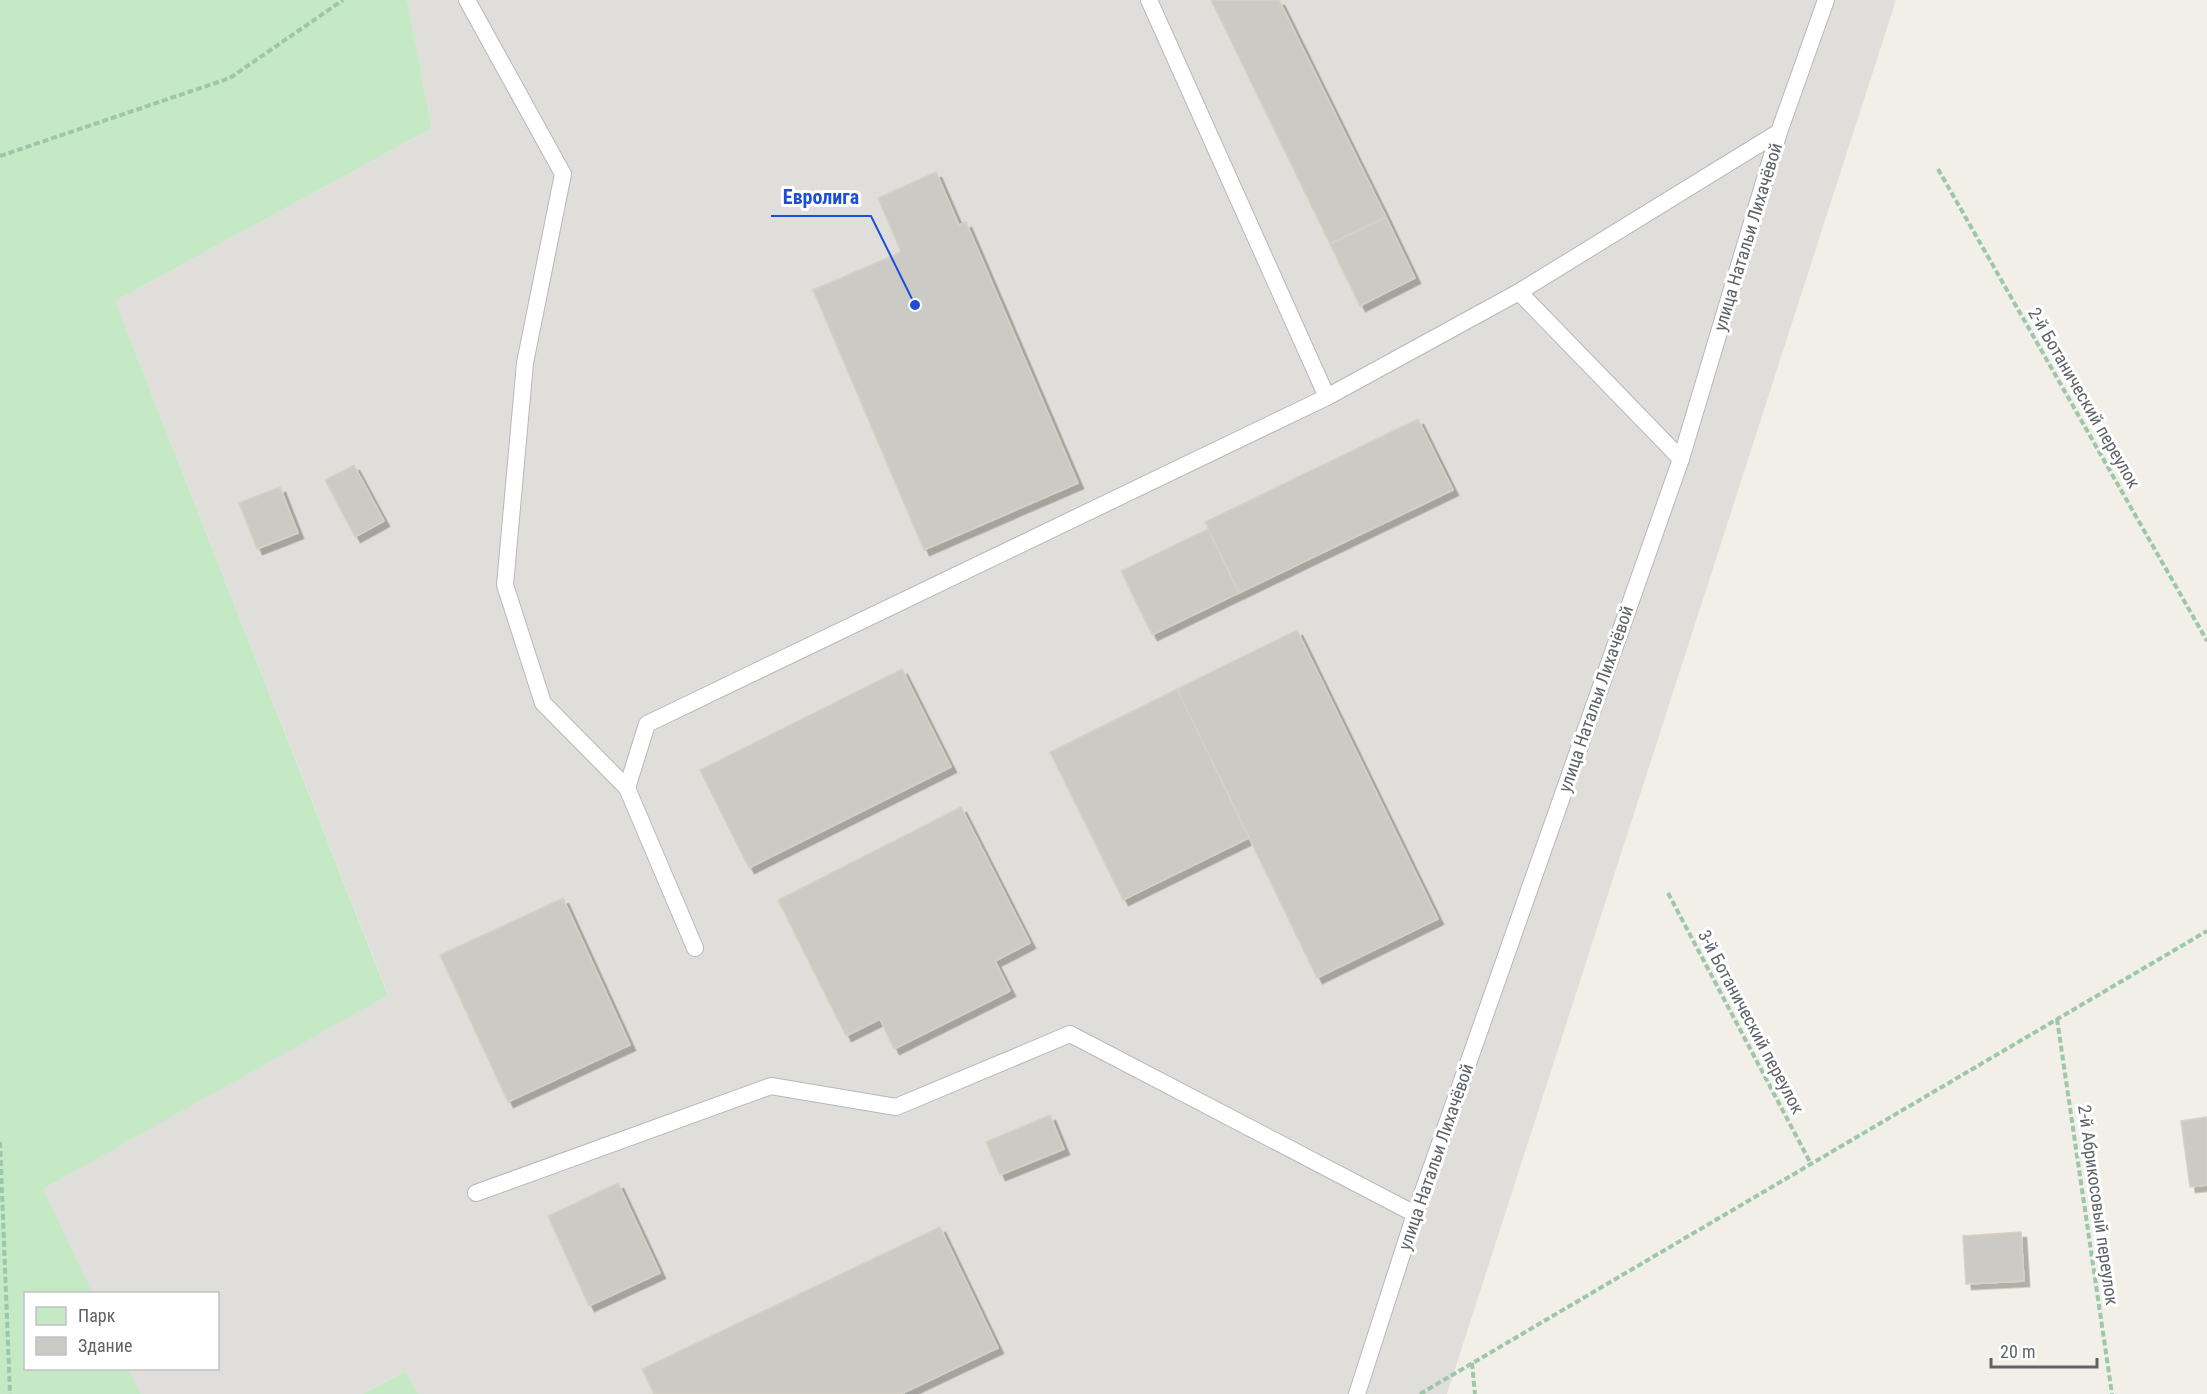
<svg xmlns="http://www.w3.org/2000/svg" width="2207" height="1394" font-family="'Roboto Condensed',sans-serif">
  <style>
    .industrial { fill: #e0deda }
    .green { fill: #c5e8c5 }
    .building { fill: #cccac5; stroke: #d6d1c6; stroke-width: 1.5; filter: url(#shadow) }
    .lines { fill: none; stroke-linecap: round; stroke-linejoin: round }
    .service-casing { stroke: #b5b8bc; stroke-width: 18 }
    .path { stroke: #9cc7a9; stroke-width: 4; stroke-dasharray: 6 3; stroke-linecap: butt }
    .service { stroke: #fff; stroke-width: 16 }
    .labels { text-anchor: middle; stroke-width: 6; stroke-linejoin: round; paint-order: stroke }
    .street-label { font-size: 18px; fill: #5f6368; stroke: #fff }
    .leader { fill: none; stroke: #1d4ed8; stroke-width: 2 }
    .callout-dot { fill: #1d4ed8; stroke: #fff; stroke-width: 2 }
    .callout-label { font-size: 20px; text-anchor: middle; font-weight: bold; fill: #1d4ed8; stroke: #fff; stroke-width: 6; stroke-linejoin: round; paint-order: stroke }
  </style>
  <defs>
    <filter id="shadow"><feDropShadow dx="5.5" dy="5.5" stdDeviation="0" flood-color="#0004"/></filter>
  </defs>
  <rect width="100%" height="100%" fill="#f1efe8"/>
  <polygon class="industrial" points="407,0 1896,0 1447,1394 419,1394 406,1371 363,1394 141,1394 128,1369 218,1368 218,1294 93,1293 43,1189 388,994 115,301 432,128"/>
  <g class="green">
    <polygon points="0,0 407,0 432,128 115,301 388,995 43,1189 93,1293 26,1294 26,1368 128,1369 141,1394 0,1394"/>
    <polygon points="406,1371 419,1394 363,1394"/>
  </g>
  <g class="building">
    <polygon points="1211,0 1279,0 1386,217 1330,244"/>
    <polygon points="936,172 959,225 966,222 1078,483 924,550 813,290 901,252 878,198"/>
    <polygon points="1386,217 1415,278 1360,306 1330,244"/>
    <polygon points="1418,419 1453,490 1239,593 1205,522"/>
    <polygon points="354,465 384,521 355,537 325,480"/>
    <polygon points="280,487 298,533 257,549 239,503"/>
    <polygon points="1208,529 1239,593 1152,635 1121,571"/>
    <polygon points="1297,630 1438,919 1317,978 1177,689"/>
    <polygon points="902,669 951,767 749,868 700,770"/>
    <polygon points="1177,689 1249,838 1123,900 1050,752"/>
    <polygon points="961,807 1030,943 995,961 1010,991 894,1049 880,1019 846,1036 778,900"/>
    <polygon points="563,898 630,1045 508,1102 440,955"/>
    <polygon points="1050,1115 1064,1149 1000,1175 986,1142"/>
    <polygon points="2207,1117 2207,1185 2190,1187 2181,1121"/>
    <polygon points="618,1183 660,1273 589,1306 548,1216"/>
    <polygon points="940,1227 998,1348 901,1394 654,1394 642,1369"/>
    <polygon points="2021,1232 2024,1281 1966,1284 1963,1236"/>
  </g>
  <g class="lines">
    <g class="service-casing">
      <g id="service">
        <polyline points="467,0 563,174 525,363 505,585 543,703 627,788"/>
        <polyline points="1149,0 1327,397"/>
        <polyline points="1519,292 1779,132"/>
        <polyline points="695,948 627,788 647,724 1327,397 1519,292 1681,459"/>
        <polyline points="476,1193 771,1086 896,1107 1070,1034 1415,1214"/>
        <polyline points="1357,1394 1415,1214 1681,459 1779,132 1826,0"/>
      </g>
    </g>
    <g class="path">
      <polyline points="0,156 230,78 343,0"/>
      <polyline points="1938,169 2207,641"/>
      <polyline points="1668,893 1811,1164"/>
      <polyline points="2057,1019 2112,1394"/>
      <polyline points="0,1142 10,1394"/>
      <polyline points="1472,1363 1475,1394"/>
      <polyline points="1420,1394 2207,931"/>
    </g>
    <use href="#service" class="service"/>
  </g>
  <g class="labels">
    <g class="street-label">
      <text transform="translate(1748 237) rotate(-73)" y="6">улица Натальи Лихачёвой</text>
      <text transform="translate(2084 398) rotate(60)" y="6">2-й Ботанический переулок</text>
      <text transform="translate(1596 699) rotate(-71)" y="6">улица Натальи Лихачёвой</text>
      <text transform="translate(1751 1022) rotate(62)" y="6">3-й Ботанический переулок</text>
      <text transform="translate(1436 1157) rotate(-71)" y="6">улица Натальи Лихачёвой</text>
      <text transform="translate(2098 1205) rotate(82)" y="6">2-й Абрикосовый переулок</text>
    </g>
  </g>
  <path class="leader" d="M915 305L871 216H771"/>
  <circle class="callout-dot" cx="915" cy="305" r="6"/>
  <g class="callout-label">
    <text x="821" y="204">Евролига</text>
  </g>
  <rect x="24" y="1292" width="195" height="78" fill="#ffffff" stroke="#bfc1c3" stroke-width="1.5"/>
  <rect x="36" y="1307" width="30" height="18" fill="#c5e8c5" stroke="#bfc1c3" stroke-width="1.5"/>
  <text x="78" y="1322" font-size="18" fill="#5f6368">Парк</text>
  <rect x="36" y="1337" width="30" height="18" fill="#cccac5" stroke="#bfc1c3" stroke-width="1.5"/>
  <text x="78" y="1352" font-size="18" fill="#5f6368">Здание</text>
  <path d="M1991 1358v9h106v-9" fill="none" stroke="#5f6368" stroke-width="3"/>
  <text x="2000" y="1358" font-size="18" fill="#5f6368" stroke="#ffffff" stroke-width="4.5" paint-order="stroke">20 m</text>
</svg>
